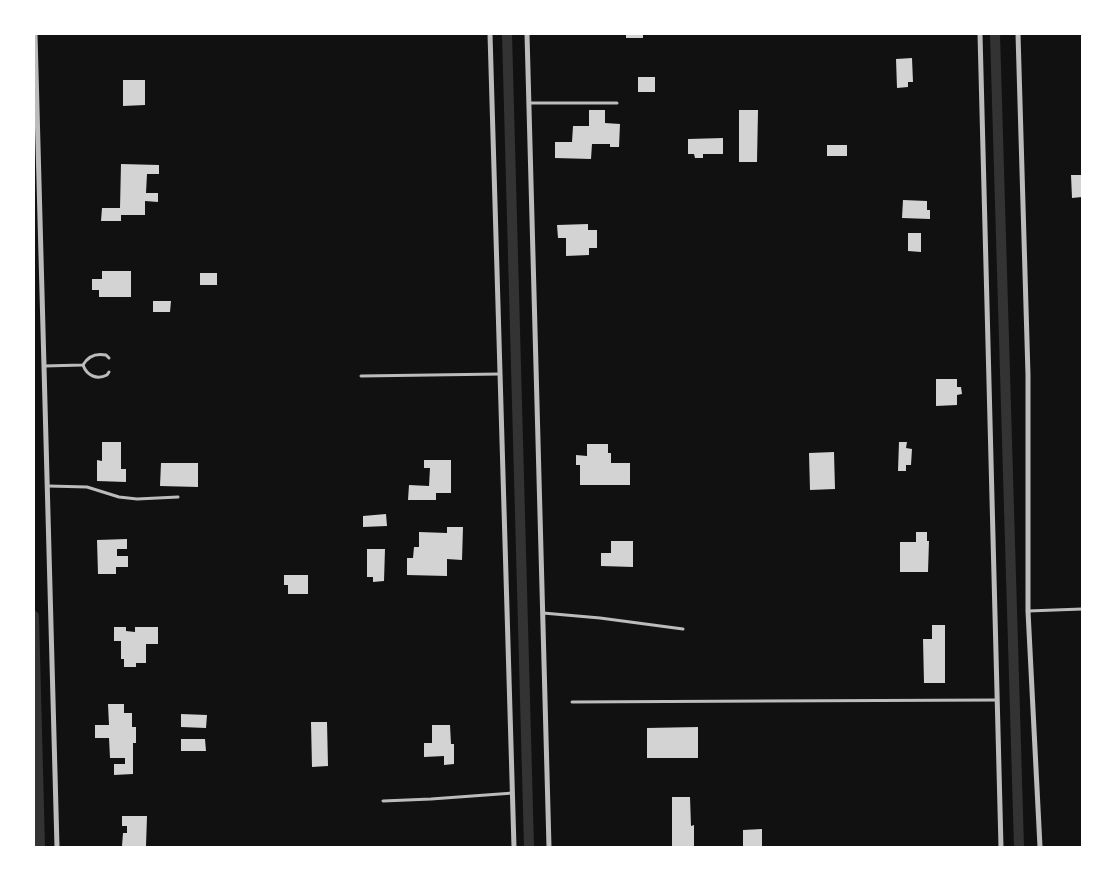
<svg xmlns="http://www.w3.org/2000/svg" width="1116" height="881" font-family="'DejaVu Sans',sans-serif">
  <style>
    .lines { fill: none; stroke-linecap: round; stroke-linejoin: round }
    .canal { stroke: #333; stroke-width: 10 }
    .building { fill: #d3d3d3 }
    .service { stroke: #bcbcbc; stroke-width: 3 }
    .minor { stroke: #bcbcbc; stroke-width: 5 }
  </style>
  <rect width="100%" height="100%" fill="#111"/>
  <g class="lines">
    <g class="canal">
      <polyline points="507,34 529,847"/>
      <polyline points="995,34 1019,847"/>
      <polyline points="34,616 40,847"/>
    </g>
  </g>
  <g class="building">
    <rect x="626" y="34" width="17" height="4"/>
    <polygon points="912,58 913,82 908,82 908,87 897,88 896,59"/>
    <rect x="638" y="77" width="17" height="15"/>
    <polygon points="123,80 145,80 145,105 123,106"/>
    <polygon points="589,110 605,110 605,123 620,124 619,147 610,147 610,144 592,144 591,159 555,158 555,142 572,142 573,126 589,126"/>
    <polygon points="739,110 758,110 757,162 739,162"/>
    <polygon points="723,138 723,154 703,154 703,158 695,158 694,154 688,154 688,139"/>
    <rect x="827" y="145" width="20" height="11"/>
    <polygon points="121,164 159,165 159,174 147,174 146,193 158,193 158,202 145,201 145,215 121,215 121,221 101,221 102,208 120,208"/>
    <polygon points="1071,175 1082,175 1082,197 1072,198"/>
    <polygon points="903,200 927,201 927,210 930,210 930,219 902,218"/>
    <polygon points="588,224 588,230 597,230 597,248 589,248 589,255 566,256 566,238 558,238 557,225"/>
    <polygon points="908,233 921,233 921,252 908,251"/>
    <polygon points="102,271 131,271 131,297 99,297 99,290 92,290 92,279 102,279"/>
    <rect x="200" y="273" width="17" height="12"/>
    <polygon points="153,301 171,301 170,312 153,312"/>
    <polygon points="936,379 957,379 957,387 961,387 962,394 957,395 957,405 936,406"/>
    <polygon points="102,442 121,442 121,469 126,469 126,482 97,481 97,460 102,461"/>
    <polygon points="899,442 907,442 906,448 912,449 911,465 906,465 906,471 898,471"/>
    <polygon points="587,444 608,444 608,453 611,453 611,463 630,463 630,485 580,485 580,465 576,465 576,455 587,456"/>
    <polygon points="834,452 835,489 810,490 809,453"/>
    <polygon points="424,460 451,460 451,493 436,493 436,500 408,500 409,485 429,486 430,468 424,468"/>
    <polygon points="161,463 198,463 198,487 160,486"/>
    <polygon points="386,514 387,526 363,527 363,516"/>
    <polygon points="447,527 463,527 462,560 447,559 447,576 407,575 407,558 413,558 414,547 419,547 419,532 447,533"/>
    <polygon points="916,532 927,532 927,541 929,541 928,572 900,572 900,542 916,542"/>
    <polygon points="127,539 127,549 117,549 117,556 128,556 128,567 116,567 116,574 98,574 97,540"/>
    <polygon points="611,541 633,541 633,567 601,566 601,553 611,553"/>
    <polygon points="367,549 385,549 384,581 373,582 373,577 367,577"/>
    <polygon points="284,575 308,575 308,594 288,594 288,585 284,585"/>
    <polygon points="932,625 945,625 945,683 924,683 923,639 932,639"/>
    <polygon points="114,627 126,627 126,631 135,632 135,627 158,627 158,644 146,644 146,663 136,663 136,667 124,667 124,659 121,659 121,641 114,641"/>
    <polygon points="108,704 124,704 124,713 132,713 132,727 136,727 136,743 133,743 133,774 114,775 114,764 125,764 125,758 110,758 109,738 95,738 95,725 109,725"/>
    <polygon points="181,714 207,715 206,728 181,727"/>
    <polygon points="311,722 327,722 328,766 312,767"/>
    <polygon points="432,725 450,725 451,744 454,744 454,764 444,765 444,756 424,757 424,743 432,743"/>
    <polygon points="698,727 698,758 647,758 647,728"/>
    <polygon points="181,739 205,739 206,751 181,751"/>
    <polygon points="672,797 690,797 691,826 694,825 694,847 672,847"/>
    <polygon points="122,816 147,816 146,846 122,846 123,833 127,833 127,826 122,826"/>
    <polygon points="762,829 762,847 743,847 743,830"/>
  </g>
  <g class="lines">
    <g class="service">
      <polyline points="529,103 617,103"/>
      <path d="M83,365C87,376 97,380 107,375L109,372"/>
      <path d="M44,366L83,365C88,356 96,353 106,355L109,358"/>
      <polyline points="361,376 500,374"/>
      <polyline points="48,486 87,487 119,497 137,499 178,497"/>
      <polyline points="1028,611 1082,609"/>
      <polyline points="543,613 600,618 683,629"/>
      <polyline points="572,702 997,700"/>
      <polyline points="383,801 431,799 512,793"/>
    </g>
    <g class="minor">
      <polyline points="35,34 57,847"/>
      <polyline points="490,34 514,847"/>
      <polyline points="527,34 549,847"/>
      <polyline points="980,34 1001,847"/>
      <polyline points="1018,34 1028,375 1028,611 1040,847"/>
    </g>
  </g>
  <rect width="1116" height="881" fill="none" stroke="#ffffff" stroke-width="70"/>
</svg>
